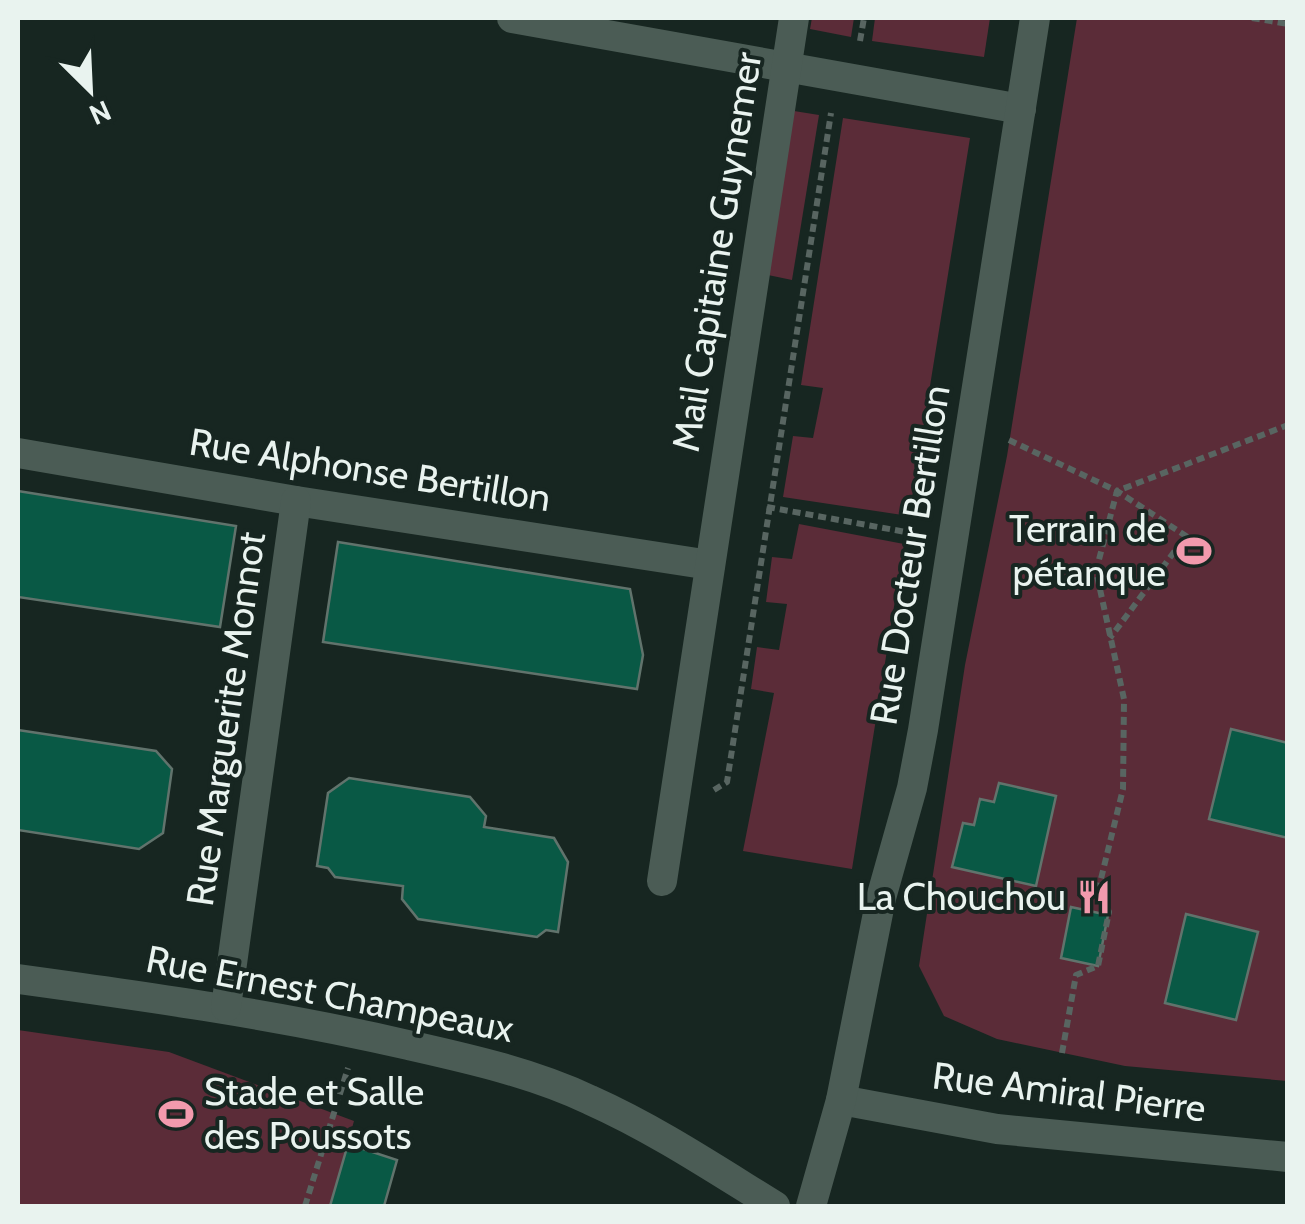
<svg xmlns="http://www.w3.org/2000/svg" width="1305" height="1224" font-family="Cabin,sans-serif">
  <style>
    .green { fill: #5b2c38 }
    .building { fill: #095945; stroke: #61736c; stroke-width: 2.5 }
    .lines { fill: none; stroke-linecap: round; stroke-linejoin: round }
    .path { stroke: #586561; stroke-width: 6; stroke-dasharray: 8 5; stroke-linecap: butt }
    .minor { stroke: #4b5c55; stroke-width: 30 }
    .labels { text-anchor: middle; stroke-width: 8; stroke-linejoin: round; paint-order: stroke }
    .street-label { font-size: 38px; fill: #e9f3ef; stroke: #172621 }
    .poi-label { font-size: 38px; fill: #e9f3ef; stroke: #172621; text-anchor: end }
  </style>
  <rect width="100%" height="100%" fill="#172621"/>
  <g class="green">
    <polygon points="812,18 854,18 851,37 810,29"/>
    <polygon points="875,18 990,18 984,57 872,41"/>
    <polygon points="1077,18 1287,18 1287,1081 1125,1066 997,1039 944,1016 919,966 965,665 1007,456"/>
    <polygon points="794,111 819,115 792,280 768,275"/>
    <polygon points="843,118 970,138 909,516 783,497 793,436 813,438 823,388 801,385"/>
    <polygon points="799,524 904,544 852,869 743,851 774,693 751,689 757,647 779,650 787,604 766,602 772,557 792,559"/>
    <polygon points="18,1030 169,1052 354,1121 330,1206 18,1206"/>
  </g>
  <g class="building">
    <polygon points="18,491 236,526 220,627 18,597"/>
    <polygon points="338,542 630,589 643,655 637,689 323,642"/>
    <polygon points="1231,729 1288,743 1288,838 1209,819"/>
    <polygon points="18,730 156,751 172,769 163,833 139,849 18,830"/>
    <polygon points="349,778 470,797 486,816 484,827 554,838 568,862 558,932 546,930 537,937 418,919 402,899 403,886 335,877 328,868 317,866 328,793"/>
    <polygon points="999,783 1056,796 1036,886 952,867 963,823 974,825 980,799 994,802"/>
    <polygon points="1071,907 1108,915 1098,966 1061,958"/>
    <polygon points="1186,914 1258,932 1236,1020 1165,1003"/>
    <polygon points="348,1144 397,1160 384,1206 330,1206"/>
  </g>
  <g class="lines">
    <g class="path">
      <polyline points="1252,18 1288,24"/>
      <polyline points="860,41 864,18"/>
      <polyline points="1009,440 1117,491 1186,536 1110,638"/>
      <polyline points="767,507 917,534"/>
      <polyline points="714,790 727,782 831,113"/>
      <polyline points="1062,1053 1076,975 1098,966 1109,912 1098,891 1123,789 1124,699 1096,571 1117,491 1288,425"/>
      <polyline points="305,1206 348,1068"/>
    </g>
    <g class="minor">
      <polyline points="512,18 1021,109"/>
      <polyline points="18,453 296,501 710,565"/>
      <polyline points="662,881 794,18"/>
      <path d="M18,979C149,997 279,1015 408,1045C470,1059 533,1073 590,1100C655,1129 715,1169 775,1206"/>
      <polyline points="226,1007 296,501"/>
      <polyline points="841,1100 997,1129 1288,1157"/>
      <polyline points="811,1206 841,1100 881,898 912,788 923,730 1035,18"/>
    </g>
  </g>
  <defs>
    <g id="stadium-bare" transform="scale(2.7)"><path d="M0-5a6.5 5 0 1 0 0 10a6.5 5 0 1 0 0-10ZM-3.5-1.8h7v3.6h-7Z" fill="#f29aad" stroke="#172621" stroke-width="2.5" paint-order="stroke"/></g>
    <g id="restaurant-bare" transform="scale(2.7)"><path d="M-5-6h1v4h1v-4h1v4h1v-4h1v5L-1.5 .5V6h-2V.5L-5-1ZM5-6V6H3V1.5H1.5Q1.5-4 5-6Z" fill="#f29aad" stroke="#172621" stroke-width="2.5" paint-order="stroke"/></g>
  </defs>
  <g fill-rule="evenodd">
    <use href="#stadium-bare" x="1194" y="551"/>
    <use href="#restaurant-bare" x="1094" y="897"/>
    <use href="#stadium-bare" x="176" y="1114"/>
  </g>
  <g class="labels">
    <g class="street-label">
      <text transform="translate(717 252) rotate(-81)" y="13">Mail Capitaine Guynemer</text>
      <text transform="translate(370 470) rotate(9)" y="13">Rue Alphonse Bertillon</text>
      <text transform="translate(910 555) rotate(-81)" y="13">Rue Docteur Bertillon</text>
      <text transform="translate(226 719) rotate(-82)" y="13">Rue Marguerite Monnot</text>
      <text transform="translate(330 994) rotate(11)" y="13">Rue Ernest Champeaux</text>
      <text transform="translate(1069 1092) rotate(7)" y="13">Rue Amiral Pierre</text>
    </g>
    <g class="poi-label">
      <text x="1166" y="542">Terrain de<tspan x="1166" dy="44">pétanque</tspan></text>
      <text x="1066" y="910">La Chouchou</text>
      <text x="204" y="1105" text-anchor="start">Stade et Salle<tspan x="204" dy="44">des Poussots</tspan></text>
    </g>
  </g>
  <rect width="1305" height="1224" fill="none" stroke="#e9f3ef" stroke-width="40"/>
  <g transform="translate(90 90) rotate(156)" stroke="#172621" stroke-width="8" paint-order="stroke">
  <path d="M0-8L18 38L0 25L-18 38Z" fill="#e9f3ef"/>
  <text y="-15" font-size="28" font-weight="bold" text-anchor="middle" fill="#e9f3ef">N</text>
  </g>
</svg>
